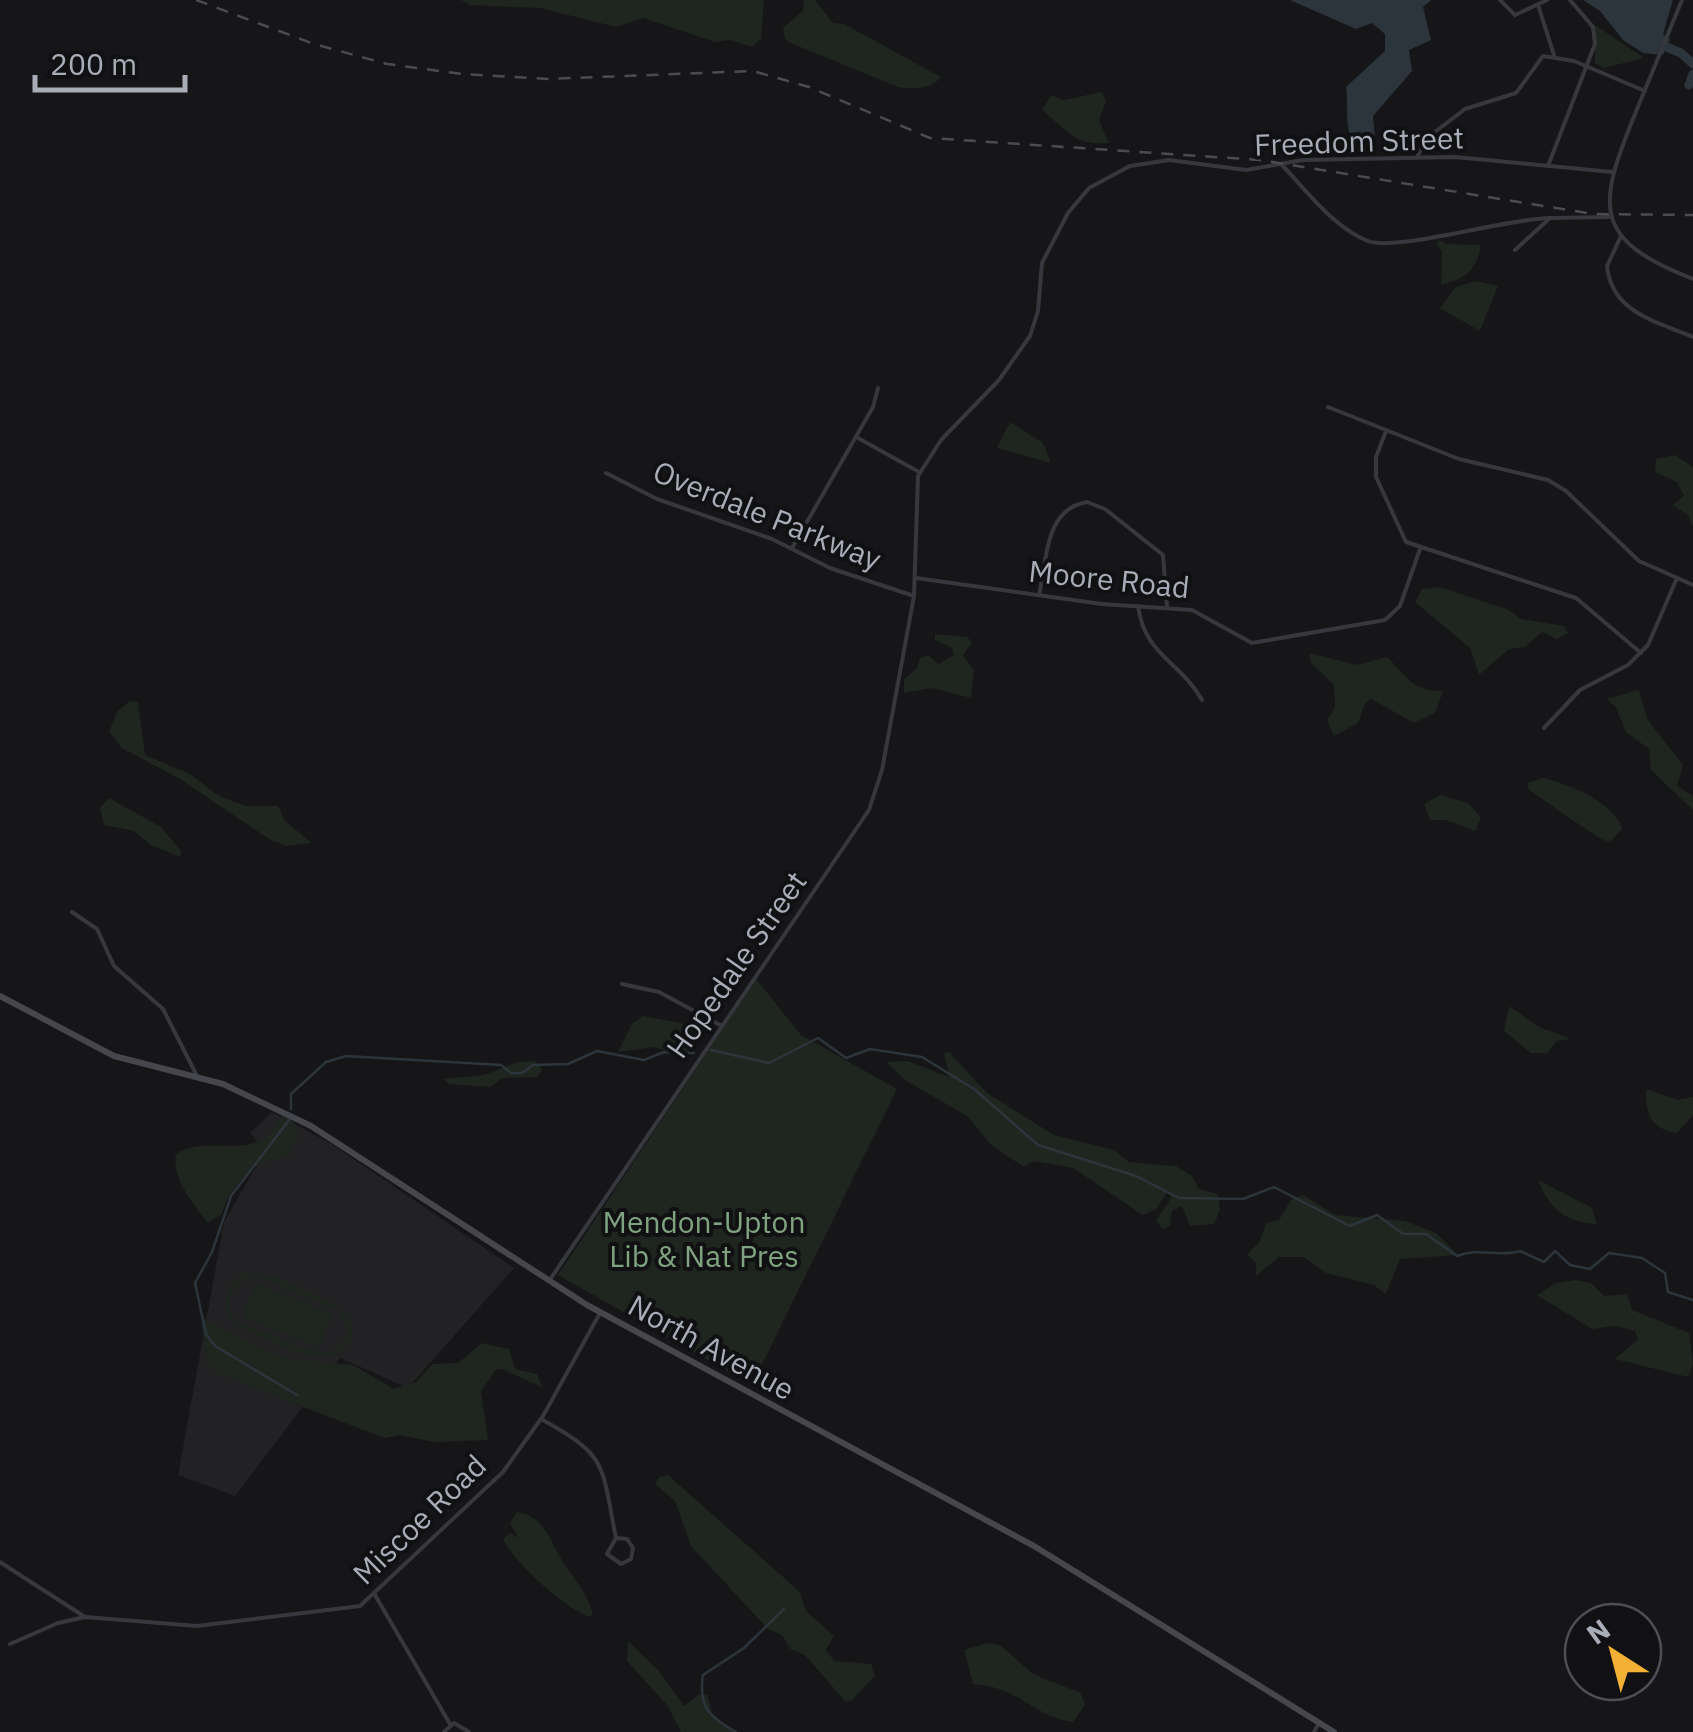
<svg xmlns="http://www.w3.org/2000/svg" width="1693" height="1732" font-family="'IBM Plex Sans',sans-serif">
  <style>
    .built { fill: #222225 }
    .green { fill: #1e261f; fill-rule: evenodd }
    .water { fill: #2c353c }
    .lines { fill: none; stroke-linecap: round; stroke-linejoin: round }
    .stream { stroke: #2c353c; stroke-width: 2.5 }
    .river { stroke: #2c353c; stroke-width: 9 }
    .minor { stroke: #37383d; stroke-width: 4 }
    .secondary { stroke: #45474d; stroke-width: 6 }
    .rail { stroke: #4a4c52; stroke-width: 2.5; stroke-dasharray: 12 10; stroke-linecap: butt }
    .labels { text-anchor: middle; stroke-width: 8; stroke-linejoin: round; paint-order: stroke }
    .street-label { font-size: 30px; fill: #a8adb8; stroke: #111113 }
    .park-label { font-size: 30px; fill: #7fa381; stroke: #111113 }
  </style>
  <rect width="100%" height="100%" fill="#161618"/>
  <polygon class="built" points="272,1112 330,1143 514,1268 408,1388 340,1358 235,1496 178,1475 224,1222 265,1151 250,1133"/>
  <g class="green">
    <polygon points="461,0 764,0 761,39 752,47 730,40 715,42 643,18 616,27 540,8 470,5"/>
    <path d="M804,0H815L833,23L844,24L941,77C932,89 911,90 898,87L793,44L785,39L783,28L803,11Z"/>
    <polygon points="1595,25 1644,58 1604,68 1595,63"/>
    <path d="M1102,92L1106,101L1099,120L1109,143C1073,146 1066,129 1042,110L1051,95L1064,100Z"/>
    <path d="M1440,240L1446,244L1481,245C1477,270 1465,279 1441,285L1442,251L1436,244Z"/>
    <polygon points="1475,281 1498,286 1480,331 1440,308 1456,287"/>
    <polygon points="1010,422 1043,443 1051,463 997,448"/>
    <polygon points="1675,455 1693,467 1693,527 1688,515 1673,505 1684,496 1677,482 1655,472 1656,459"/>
    <polygon points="1440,587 1509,610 1521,619 1564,626 1568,633 1557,639 1542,632 1525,647 1509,649 1479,675 1470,648 1415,602 1422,589"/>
    <polygon points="935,634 967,637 972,642 963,656 974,670 971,698 932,688 904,693 904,679 917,668 920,658 928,655 939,664 954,655 952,648 935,640"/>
    <path d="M1309,653L1357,665L1387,657C1407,676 1412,692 1443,691L1435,713L1414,723L1371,699L1365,703L1358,723L1334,736L1327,720L1335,707L1334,685L1311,663Z"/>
    <polygon points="1639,690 1647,719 1683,765 1677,786 1693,796 1693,810 1651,770 1649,749 1626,732 1615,706 1606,699"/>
    <polygon points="130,701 138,702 145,755 190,774 219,796 246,806 278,806 285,821 312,843 286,846 269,839 180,779 122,748 109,732 117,712"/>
    <path d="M1543,778C1568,783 1616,804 1622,829L1610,842C1601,842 1544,799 1529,790L1527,783Z"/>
    <polygon points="1440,795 1468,803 1481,818 1475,831 1446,820 1430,820 1424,804"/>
    <polygon points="109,798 161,827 181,851 180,857 151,845 134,831 104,825 100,808"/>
    <polygon points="756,979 801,1035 897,1089 752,1385 558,1275"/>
    <polygon points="1509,1006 1539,1027 1571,1039 1557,1041 1547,1053 1531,1053 1504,1031"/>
    <polygon points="643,1016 691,1025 694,1041 682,1056 655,1047 618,1052 632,1024"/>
    <polygon points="949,1052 987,1093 1054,1135 1114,1150 1129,1162 1176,1166 1192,1176 1199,1189 1218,1194 1220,1210 1214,1224 1190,1226 1182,1206 1172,1211 1170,1226 1163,1229 1156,1221 1171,1198 1168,1191 1156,1209 1143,1215 1073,1168 1034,1161 1024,1167 992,1146 967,1116 905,1080 886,1062 908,1061 949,1077 944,1053"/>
    <polygon points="535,1061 542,1070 537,1077 502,1078 490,1087 449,1084 443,1079 484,1075 518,1062"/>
    <path d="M1646,1089L1678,1100L1693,1097V1115L1677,1133C1651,1129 1645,1114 1646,1089Z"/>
    <path d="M282,1116L293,1121L299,1134L288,1156C279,1160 272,1159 264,1162C247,1167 225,1199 222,1214L208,1223C194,1205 171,1178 176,1154C203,1136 243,1157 268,1135C275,1130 277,1122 282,1116Z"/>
    <path d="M1538,1180L1592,1208L1597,1224C1564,1222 1551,1210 1538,1180Z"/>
    <polygon points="1303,1195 1335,1215 1405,1221 1436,1233 1458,1255 1400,1259 1386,1294 1374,1285 1326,1273 1303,1257 1279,1257 1256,1276 1256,1262 1247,1255 1260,1241 1266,1223 1279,1220 1291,1200"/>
    <path d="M246,1273C271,1270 343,1301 352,1324C355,1388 264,1340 236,1325C219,1306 223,1284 246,1273ZM258,1277L338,1311L347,1329C340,1370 300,1346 276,1336C265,1332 249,1328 239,1321C217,1304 236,1277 258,1277Z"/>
    <polygon points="1575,1280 1591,1283 1604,1296 1627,1294 1632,1310 1689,1333 1693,1364 1688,1377 1615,1359 1638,1339 1635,1331 1616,1326 1592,1329 1537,1295 1556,1283"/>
    <polygon points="256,1283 333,1314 319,1348 242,1317"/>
    <polygon points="201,1317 284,1358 353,1365 394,1389 416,1382 432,1364 458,1363 482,1343 509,1349 515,1369 537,1374 542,1387 502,1369 495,1370 481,1392 488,1440 434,1442 400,1435 384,1438 221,1375 207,1363"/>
    <polygon points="668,1475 800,1592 806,1611 834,1636 826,1650 834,1661 871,1664 875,1676 851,1701 845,1701 805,1655 790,1649 783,1636 768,1629 691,1546 675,1501 655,1484 659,1477"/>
    <path d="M517,1512C546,1516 551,1544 565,1565C576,1581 586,1592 593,1613L590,1617C568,1611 510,1559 503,1538L510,1533L519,1538L510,1523Z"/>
    <polygon points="628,1641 659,1671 684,1706 699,1694 707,1695 712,1713 733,1732 681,1732 667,1705 627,1661"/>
    <path d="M988,1643L1000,1645L1033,1674L1081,1693L1085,1705L1073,1722C1031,1716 1023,1688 973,1684L964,1650Z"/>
  </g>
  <g class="water">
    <path d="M1290,0H1431L1423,7L1431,40L1409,50L1412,71L1373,116L1376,150L1371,154C1339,143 1350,113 1346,87L1385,51V34L1372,23L1356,29Z"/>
    <polygon points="1583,0 1673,0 1663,34 1670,39 1663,55 1643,53 1623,40 1600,11"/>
  </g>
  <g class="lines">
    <g class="stream">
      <path d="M711,1050L769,1063L818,1038L846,1058L870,1049L922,1057L974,1089L1038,1145L1136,1176L1179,1198L1243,1199L1274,1187L1350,1226L1377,1215L1403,1234H1426L1457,1256C1480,1247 1497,1258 1520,1251L1544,1262L1555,1251L1570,1265L1590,1269L1609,1253L1642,1258L1665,1273L1668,1292L1693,1300"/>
      <polyline points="291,1109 291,1094 326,1062 346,1056 501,1065 511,1073 522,1073 533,1065 568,1064 597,1051 644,1060 664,1052 694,1053"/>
      <polyline points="289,1120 231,1196 212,1252 195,1283 206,1334 215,1346 297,1395"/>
      <path d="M736,1732C709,1717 698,1707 703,1675L744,1648L784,1609"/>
    </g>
    <g class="river">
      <polyline points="1657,43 1681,53 1693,64"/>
      <polyline points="1689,85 1693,74"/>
    </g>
    <g class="minor">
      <polyline points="1500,0 1515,15 1547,0"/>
      <path d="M1682,0C1666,38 1651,76 1635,114C1598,205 1590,239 1693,279"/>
      <polyline points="1538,5 1554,55"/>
      <polyline points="1417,157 1427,138 1465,109 1516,93 1543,56 1574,61 1645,91"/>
      <path d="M1282,165C1307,191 1334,228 1368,241C1396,252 1508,218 1550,218"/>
      <polyline points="1548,166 1595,44 1593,27 1570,0"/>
      <path d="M1621,236L1607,266C1612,313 1656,321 1693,337"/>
      <polyline points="1515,250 1550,218 1611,217"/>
      <polyline points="1328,407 1459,459 1548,480 1566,491 1639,561 1693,585"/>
      <polyline points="1386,431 1376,457 1376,477 1406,542 1576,598 1641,653"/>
      <polyline points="858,438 919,472"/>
      <polyline points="606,473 657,499 772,539 830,568 914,596"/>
      <polyline points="792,548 873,407 878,388"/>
      <polyline points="916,578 1102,604 1192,610 1252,643 1385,620 1400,606 1420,549"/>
      <path d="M1039,595C1047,561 1044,509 1087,502L1105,509L1163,555L1167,606"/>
      <path d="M1138,606C1145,656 1179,660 1202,700"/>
      <polyline points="1544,728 1580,690 1628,665 1648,645 1677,578"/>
      <polyline points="72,912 97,929 114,966 163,1009 197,1076"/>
      <polyline points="622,984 659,992 722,1026"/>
      <polyline points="549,1281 869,810 882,770 914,596 918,476 941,440 999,380 1030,336 1038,311 1042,263 1068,213 1089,188 1130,166 1169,160 1246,170 1303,160 1455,157 1612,172"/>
      <path d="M541,1419C610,1457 601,1465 616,1538L607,1554L621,1564L631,1559L633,1548L627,1539L616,1538"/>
      <polyline points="0,1562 85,1617"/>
      <polyline points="375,1595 450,1724"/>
      <polyline points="10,1644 58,1623 85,1617 197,1626 360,1606 503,1472 543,1416 600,1313"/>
      <polyline points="444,1732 454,1723 469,1732"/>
      <polyline points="1314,1732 1319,1723"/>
    </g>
    <polyline class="secondary" points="0,996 114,1056 223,1084 311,1126 587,1305 1034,1546 1334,1732"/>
    <polyline class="rail" points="196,0 314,44 387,64 462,74 548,79 753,71 809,87 930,138 1260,160 1593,214 1693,215"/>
  </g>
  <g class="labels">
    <g class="street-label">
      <text transform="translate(1359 142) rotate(-2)" y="10">Freedom Street</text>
      <text transform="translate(767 516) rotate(22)" y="10">Overdale Parkway</text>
      <text transform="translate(1109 580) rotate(6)" y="10">Moore Road</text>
      <text transform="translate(737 965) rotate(-55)" y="10">Hopedale Street</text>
      <text transform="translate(711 1348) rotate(29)" y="10">North Avenue</text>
      <text transform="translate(420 1520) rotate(-44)" y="10">Miscoe Road</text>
    </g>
    <g class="park-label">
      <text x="704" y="1233">Mendon-Upton<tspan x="704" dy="34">Lib &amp; Nat Pres</tspan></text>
    </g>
  </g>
  <g transform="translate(1613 1652) rotate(324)"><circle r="48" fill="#111113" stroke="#4d4f55" stroke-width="2.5"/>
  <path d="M0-8L18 38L0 25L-18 38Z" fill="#f2b134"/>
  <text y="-15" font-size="28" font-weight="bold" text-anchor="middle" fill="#a8adb8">N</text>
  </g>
  <path d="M35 75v15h150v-15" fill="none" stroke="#a8adb8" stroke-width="5"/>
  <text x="50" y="75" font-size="30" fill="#a8adb8" stroke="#111113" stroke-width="8" paint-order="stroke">200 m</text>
</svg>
